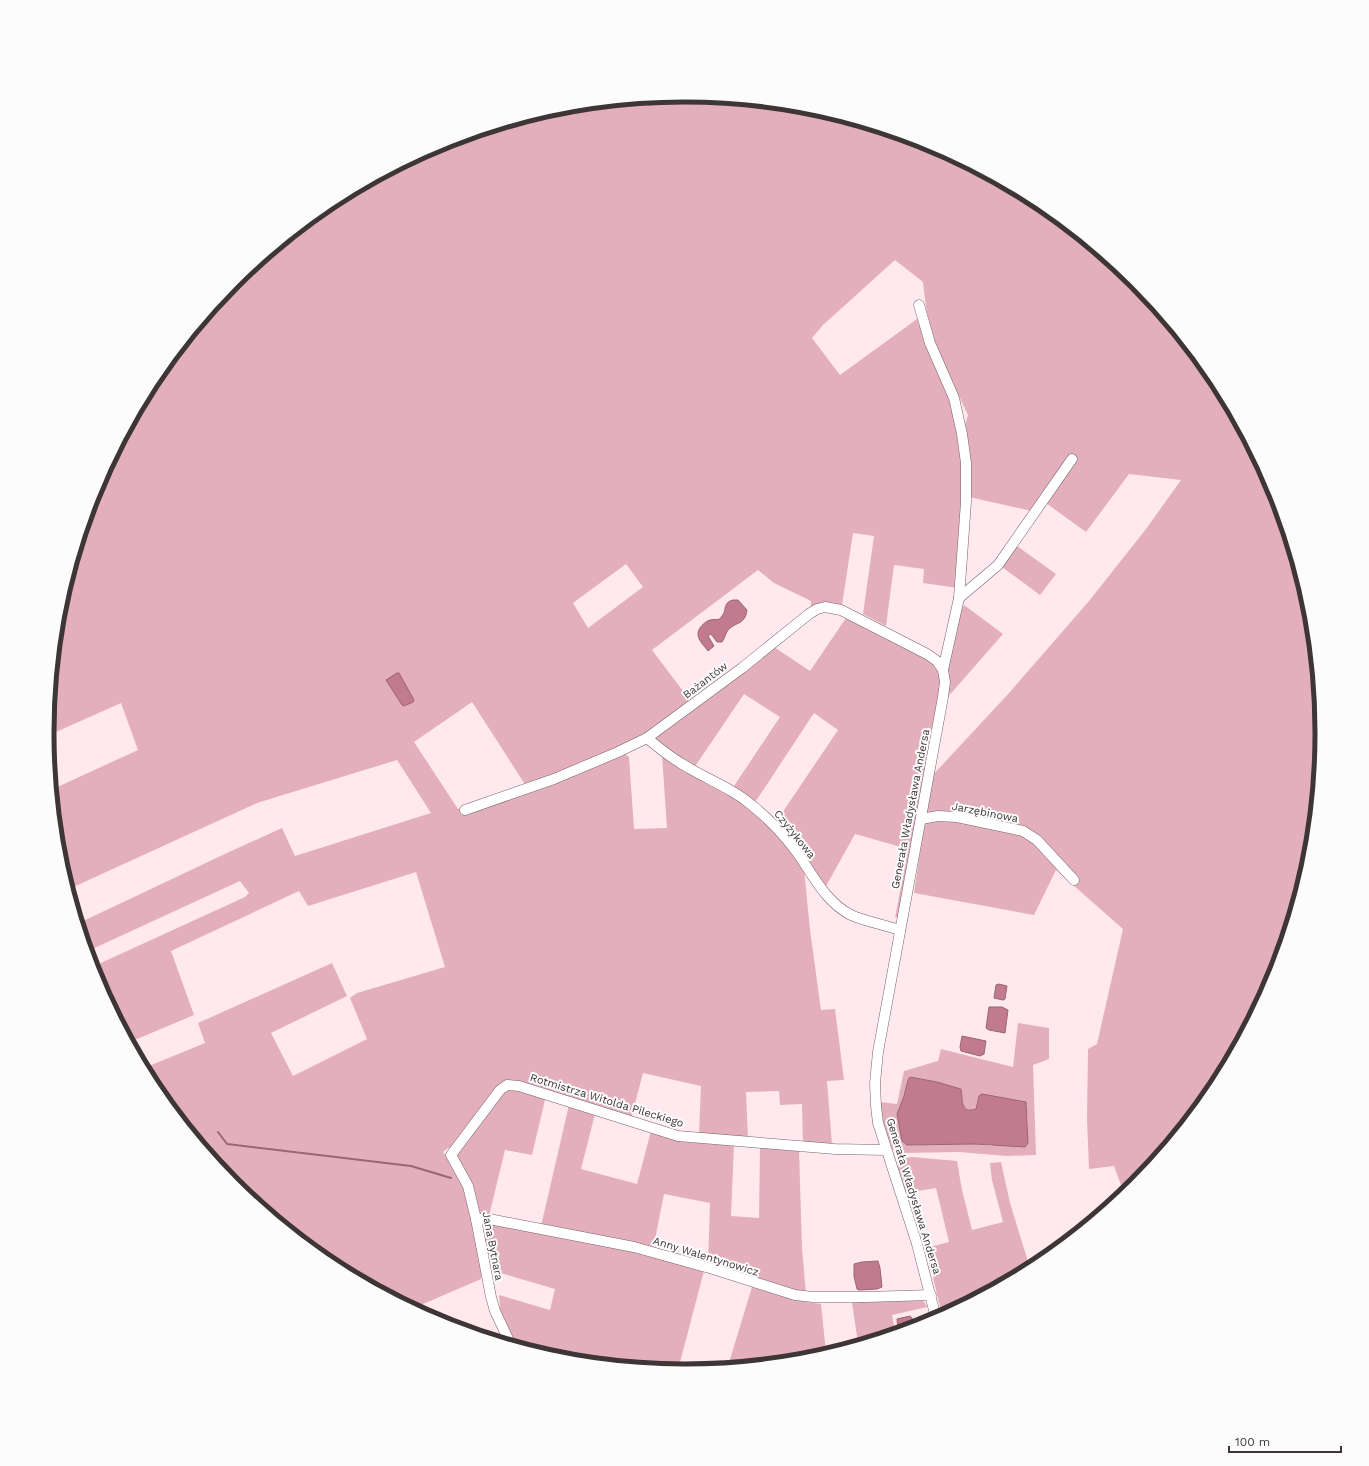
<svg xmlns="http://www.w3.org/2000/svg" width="1369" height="1466" font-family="'Work Sans',sans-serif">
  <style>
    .green { fill: #e4afbd; fill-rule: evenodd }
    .water { fill: #c17a8f; stroke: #9a6575 }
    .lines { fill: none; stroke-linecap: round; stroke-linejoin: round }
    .stream { stroke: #9a6575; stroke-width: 2 }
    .minor-casing { stroke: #766368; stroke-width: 11 }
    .minor { stroke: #fff; stroke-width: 10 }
    .labels { text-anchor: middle; stroke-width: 4; stroke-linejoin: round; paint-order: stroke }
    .street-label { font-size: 11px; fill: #3e3537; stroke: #fcfcfc }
    .rim { fill: none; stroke: #3e3537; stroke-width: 5 }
  </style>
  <rect width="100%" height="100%" fill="#ffe9ee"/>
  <g class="green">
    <path d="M685,96L809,108L929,144L1039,203L1135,282L1215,379L1274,489L1310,609L1322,733L1310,858L1273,977L1214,1087L1135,1184L1124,1193L1114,1166L1089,1169L1087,1119L1088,1049L1097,1044L1123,929L1056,870L1034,915L914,893L931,777L1010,692L1089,601L1146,529L1181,480L1129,474L1086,532L1046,503L1032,511L969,497L964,428L968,415L935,346L926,308L923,282L895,260L823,325L812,338L840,375L917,319L926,343L950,393L963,454L958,588L923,583L924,569L894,565L886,626L863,614L874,536L853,533L842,605L827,602L811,606V601L774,583L758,570L652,650L689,699L688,702L625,754L629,757L634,829L667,828L662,755L720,788L750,807L779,836L804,869L810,930L821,1010L835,1009L844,1080L827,1081L832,1145L803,1143L802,1104L780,1105L779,1091L746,1092L748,1139L699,1135L701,1086L643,1073L631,1119L510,1082L453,1147L448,1148L443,1152L465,1186L482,1268L481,1279L414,1308L330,1263L234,1184L154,1087L144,1068L205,1043L198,1023L332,963L347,996L271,1033L293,1076L367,1039L350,998L357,993L445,967L416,872L308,906L299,891L171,951L194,1015L130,1042L95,977L92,967L245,897L249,893L240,881L88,951L79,923L229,852L282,828L295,856L431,813L397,760L257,803L69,889L59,857L53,789L138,750L121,703L47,736L59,608L72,567L76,565L74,559L96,489L155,379L234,282L245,273L261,266L305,224L331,203L441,144L560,108ZM626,564L643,587L588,628L573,603ZM472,702L526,786L458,809L414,742Z"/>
    <polygon points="1017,546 1056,574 1040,595 1002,567"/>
    <polygon points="964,605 1003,634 946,699 946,672 961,611"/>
    <polygon points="846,618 925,656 938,665 942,681 898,917 895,918 908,849 855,834 825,888 778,822 778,819 838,730 814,713 756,801 734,786 780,717 744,694 694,768 657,741 656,738 657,735 774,647 810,671"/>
    <path d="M1018,1023L1049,1028V1059L1033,1065L1036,1155L1007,1156L959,1152L901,1153L892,1149L881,1116L880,1102L897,1104L904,1071L938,1061L941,1049L1013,1067ZM910,1077L937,1082L961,1089L963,1106L965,1108L970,1110L976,1109L979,1096L1026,1102L1028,1130L991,1146L974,1144L907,1145L902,1141L897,1114L904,1096L908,1080Z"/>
    <polygon points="512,1087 545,1097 545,1100 532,1155 505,1150 489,1216 478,1214 456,1159 456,1153 502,1091"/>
    <polygon points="569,1105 595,1114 581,1169 637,1184 651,1131 734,1144 731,1216 759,1218 760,1146 799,1150 802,1248 806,1294 708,1265 710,1203 664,1194 653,1249 541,1226"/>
    <polygon points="912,1157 957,1161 962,1190 972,1230 1003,1222 992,1180 990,1163 1001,1162 1010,1203 1030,1268 942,1315 926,1248 949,1242 936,1188 905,1193 898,1173 898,1164 904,1158"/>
    <polygon points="484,1222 595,1241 704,1271 678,1370 560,1358 514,1344 501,1318 499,1295 550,1310 555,1289 494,1271 488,1267 480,1226"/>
    <polygon points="752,1287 807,1302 821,1304 826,1353 809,1358 728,1366"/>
    <polygon points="890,1299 920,1299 925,1303 927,1307 892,1315 895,1332 858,1343 852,1303"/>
  </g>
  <g class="water">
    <path d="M733,600H738L747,610C745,625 737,621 728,630C725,634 725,638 722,642H717L711,634L708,636L714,646L708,651C703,644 694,637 700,628C702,625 706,621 710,620C714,619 716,620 720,619C721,617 723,615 724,613C726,606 725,602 733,600Z"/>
    <polygon points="397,673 399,673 414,700 413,702 404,706 402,705 386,680"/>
    <polygon points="999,984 1007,986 1005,999 1003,1000 994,998 996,985"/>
    <polygon points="989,1007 1002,1007 1008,1010 1005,1033 989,1030 986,1028"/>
    <polygon points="962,1036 986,1041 984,1054 980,1056 961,1051 960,1047"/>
    <path d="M910,1077L937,1082L961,1089C963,1100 960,1114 976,1109L979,1096L982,1094L1026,1102L1028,1143L1025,1147L974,1144L907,1145L902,1141L897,1114L904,1096L908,1080Z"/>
    <polygon points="878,1261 880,1268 882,1287 877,1289 859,1290 857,1289 854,1276 854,1264 862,1262"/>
    <polygon points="910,1316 912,1318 913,1327 898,1330 897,1319"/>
  </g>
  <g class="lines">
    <polyline class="stream" points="218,1132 227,1144 411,1166 451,1178"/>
    <g class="minor-casing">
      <g id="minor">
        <polyline points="919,305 930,343 954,398 962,434 966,463 966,502 959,598 943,670 945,682 943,697 878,1052 875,1083 876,1106 878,1123 917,1244 936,1318"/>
        <polyline points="959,598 998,565 1072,459"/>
        <path d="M647,738C660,749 674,760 689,768C711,781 735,790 754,807C770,820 784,835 796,851C812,873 825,902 851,915C864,921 885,925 900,930"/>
        <polyline points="465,810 554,779 618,752 647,738 742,668 809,614 817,609 825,607 841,610 927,654 937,661 943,670"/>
        <polyline points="921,819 938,816 957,817 1023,831 1037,840 1074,880"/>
        <polyline points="476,1219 489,1219 634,1247 713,1269 795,1295 813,1297 867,1297 931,1295"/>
        <polyline points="510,1343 495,1311 491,1297 476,1219 468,1186 451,1155 500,1090 507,1085 519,1086 678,1136 835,1149 886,1150"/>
      </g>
    </g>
    <use href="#minor" class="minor"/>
  </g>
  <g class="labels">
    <g class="street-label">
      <text transform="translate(705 680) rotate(-37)" y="4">Bażantów</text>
      <text transform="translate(910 809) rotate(-79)" y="4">Generała Władysława Andersa</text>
      <text transform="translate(985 812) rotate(11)" y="4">Jarzębinowa</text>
      <text transform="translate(795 834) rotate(51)" y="4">Czyżykowa</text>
      <text transform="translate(607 1100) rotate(17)" y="4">Rotmistrza Witolda Pileckiego</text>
      <text transform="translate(914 1196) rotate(73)" y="4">Generała Władysława Andersa</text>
      <text transform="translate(493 1246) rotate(79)" y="4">Jana Bytnara</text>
      <text transform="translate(706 1256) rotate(17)" y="4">Anny Walentynowicz</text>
    </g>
  </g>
  <path d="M0 0H1369V1466H0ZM684 102H685A630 630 0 0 1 1315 732V734A630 630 0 0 1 685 1364H684A630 630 0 0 1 54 734V732A630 630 0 0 1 684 102Z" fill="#fcfcfc" fill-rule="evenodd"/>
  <path class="rim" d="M684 102H685A630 630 0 0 1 1315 732V734A630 630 0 0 1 685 1364H684A630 630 0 0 1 54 734V732A630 630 0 0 1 684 102Z"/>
  <path d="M1229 1446v6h112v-6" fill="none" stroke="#3e3537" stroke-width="2"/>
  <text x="1235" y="1446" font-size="12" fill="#3e3537" stroke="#fcfcfc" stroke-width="3" paint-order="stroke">100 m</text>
</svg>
